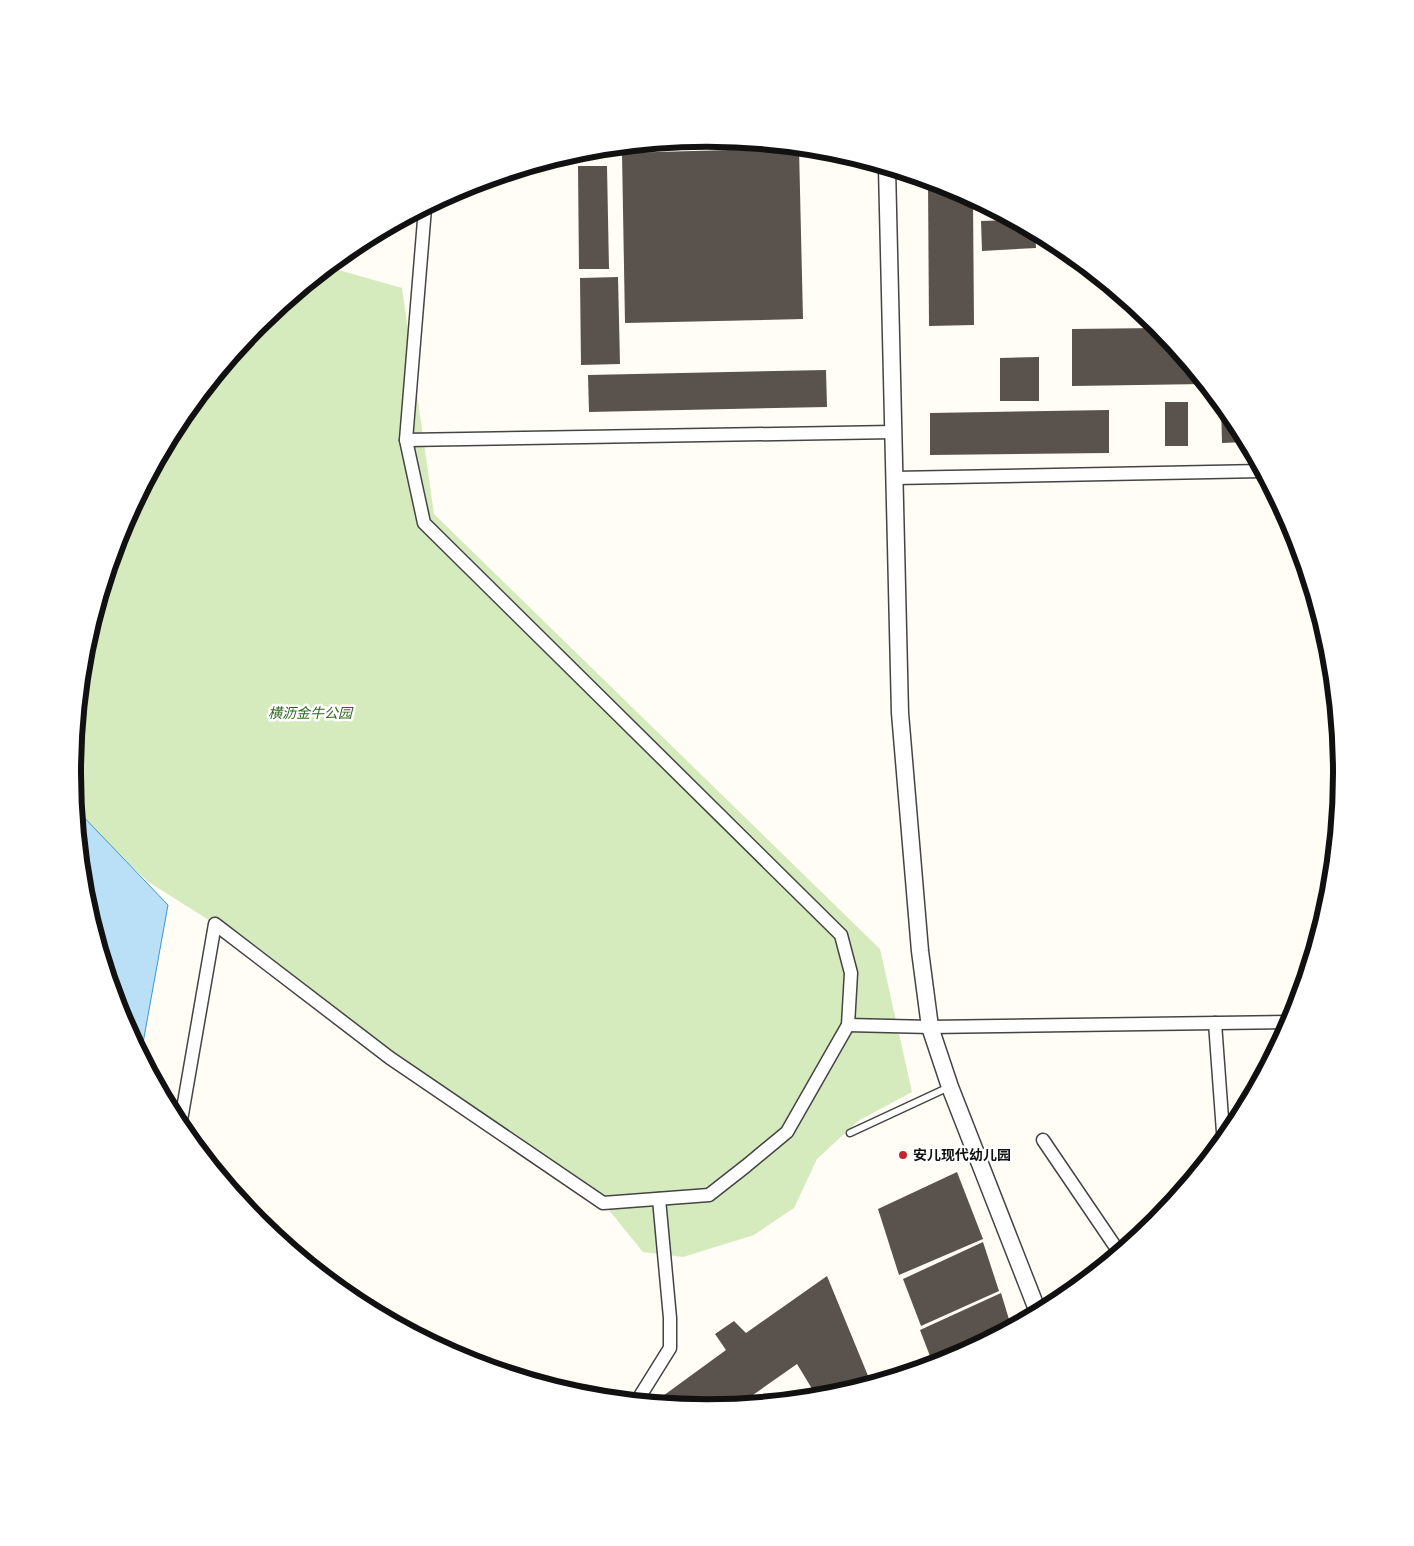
<svg xmlns="http://www.w3.org/2000/svg" width="1414" height="1546" font-family="Literata,'Noto Sans SC',serif">
  <style>
    .green { fill: #d5ebbd }
    .water { fill: #b9e0f7; stroke: #3f96cf }
    .building { fill: #5a524d }
    .lines { fill: none; stroke-linecap: round; stroke-linejoin: round }
    .service-casing { stroke: #444; stroke-width: 9 }
    .minor-casing { stroke: #444; stroke-width: 15 }
    .tertiary-casing { stroke: #444; stroke-width: 19 }
    .service { stroke: #fff; stroke-width: 6 }
    .minor { stroke: #fff; stroke-width: 12 }
    .tertiary { stroke: #fff; stroke-width: 16 }
    .poi-dot { fill: #c4262e; stroke: #fff; stroke-width: 2 }
    .labels { text-anchor: middle; stroke-width: 5; stroke-linejoin: round; paint-order: stroke }
    .park-label { font-size: 14px; font-style: italic; fill: #2f6b1f; stroke: #fff }
    .poi-label { font-size: 14px; font-weight: bold; fill: #111; stroke: #fff; text-anchor: start }
    .rim { fill: none; stroke: #111; stroke-width: 6 }
  </style>
  <rect width="100%" height="100%" fill="#fffdf5"/>
  <polygon class="green" points="328,267 402,288 434,514 880,949 912,1092 858,1121 817,1159 794,1208 754,1235 683,1257 643,1252 603,1203 355,1032 240,934 215,924 147,881 76,812 73,773 85,649 121,530 167,444 278,308"/>
  <g class="water">
    <polygon points="280,307 155,466 180,420 259,324"/>
    <polygon points="76,809 168,905 141,1054 121,1016 85,897"/>
  </g>
  <g class="building">
    <polygon points="799,148 803,319 625,323 622,153"/>
    <polygon points="578,166 607,166 609,269 579,269"/>
    <polygon points="928,180 950,187 973,199 974,325 929,326"/>
    <polygon points="1011,220 1035,233 1036,248 982,251 981,221"/>
    <polygon points="618,277 620,364 581,365 580,278"/>
    <polygon points="1158,328 1205,384 1072,386 1072,329"/>
    <polygon points="1039,357 1039,401 1000,401 1000,358"/>
    <polygon points="826,370 827,407 589,412 588,375"/>
    <rect x="1165" y="402" width="23" height="44"/>
    <polygon points="1221,404 1235,421 1246,442 1222,443"/>
    <polygon points="1109,410 1109,453 930,455 930,413"/>
    <polygon points="957,1172 983,1239 899,1275 878,1209"/>
    <polygon points="983,1242 999,1291 921,1326 903,1279"/>
    <polygon points="827,1276 871,1383 831,1395 817,1397 797,1364 740,1404 707,1407 658,1403 656,1401 726,1350 715,1334 734,1321 746,1333"/>
    <polygon points="1001,1293 1011,1326 950,1359 933,1364 920,1330"/>
  </g>
  <g class="lines">
    <g class="service-casing">
      <polyline id="service" points="850,1133 949,1087"/>
    </g>
    <g class="minor-casing">
      <g id="minor">
        <polyline points="406,440 893,432"/>
        <polyline points="894,478 1262,471"/>
        <polyline points="1215,1023 1223,1132 1226,1136"/>
        <polyline points="848,1025 930,1027 1290,1022"/>
        <polyline points="180,1126 215,924 390,1058 603,1203 709,1195 746,1166 787,1132 848,1025 851,973 841,935 424,523 406,440 425,208"/>
        <polyline points="1043,1140 1119,1252"/>
        <polyline points="637,1401 670,1348 670,1318 659,1199"/>
      </g>
    </g>
    <g class="tertiary-casing">
      <polyline id="tertiary" points="887,168 900,713 920,951 930,1027 950,1087 1038,1312"/>
    </g>
    <use href="#service" class="service"/>
    <use href="#minor" class="minor"/>
    <use href="#tertiary" class="tertiary"/>
  </g>
  <circle class="poi-dot" cx="903" cy="1155" r="5"/>
  <g class="labels">
    <g class="park-label">
      <text x="310" y="718">横沥金牛公园</text>
    </g>
    <g class="poi-label">
      <text x="913" y="1160">安儿现代幼儿园</text>
    </g>
  </g>
  <path d="M0 0H1414V1546H0ZM81 773a626 626 0 1 1 1252 0a626 626 0 1 1-1252 0Z" fill="#fff" fill-rule="evenodd"/>
  <path class="rim" d="M81 773a626 626 0 1 1 1252 0a626 626 0 1 1-1252 0Z"/>
</svg>
